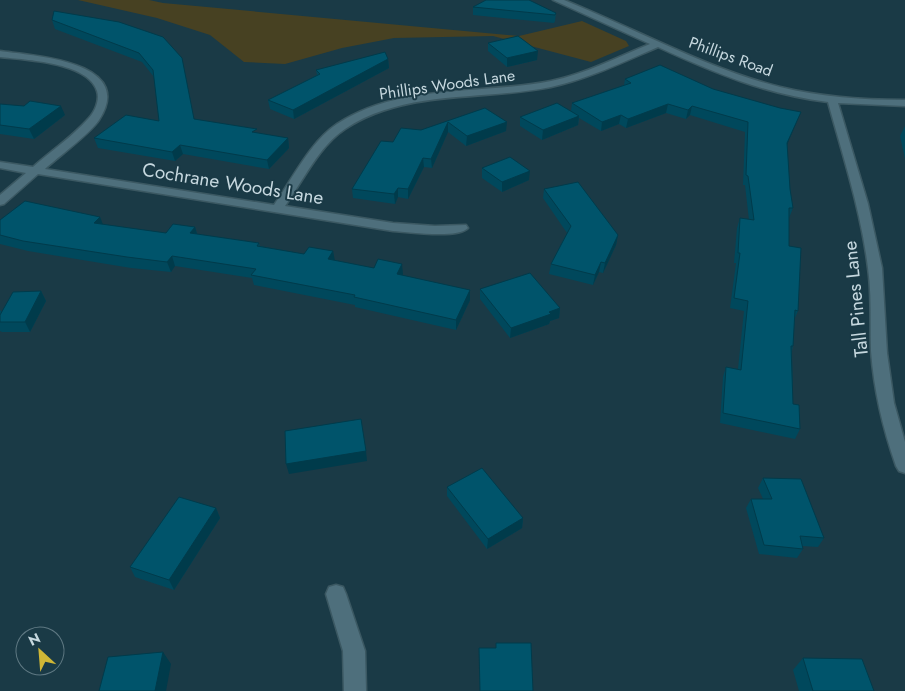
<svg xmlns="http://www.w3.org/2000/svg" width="905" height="691" font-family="Jost,sans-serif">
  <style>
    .green { fill: #474122 }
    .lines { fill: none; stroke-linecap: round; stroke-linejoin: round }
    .minor-casing { stroke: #3b5862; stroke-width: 3 }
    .minor { fill: #4e6f7c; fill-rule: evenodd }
    .wall { fill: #00485c }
    .shaded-wall { fill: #003b4b }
    .building { fill: #00546b; stroke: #003b4b }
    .labels { text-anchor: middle; stroke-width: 4; stroke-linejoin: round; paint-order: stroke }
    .far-street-label { font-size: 16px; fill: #c6d8df; stroke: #1a3a46 }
    .street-label { font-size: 19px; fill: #c6d8df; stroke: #1a3a46 }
  </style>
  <rect width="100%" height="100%" fill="#1a3a46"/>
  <polygon class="green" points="78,0 149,0 163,3 519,36 582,21 626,41 629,46 591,62 493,36 394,38 342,48 285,64 244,62 210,35 157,18"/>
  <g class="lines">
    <g class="minor-casing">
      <g id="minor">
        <path d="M553,0H564C636,29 705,68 780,87C821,97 863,100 905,100V106L838,103L868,204L882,268L887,353L894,403L905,442V473L899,471L896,466C883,429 874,391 871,351C870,324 872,295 868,268C861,211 843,156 828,102C768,95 712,72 658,47C623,62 588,79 551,87C484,101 405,89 345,129C319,146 303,181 285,206L393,223L435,226L466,225L468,228C458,239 408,232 393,231L38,174L4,204L0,205V195L26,173L0,168V162L33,167C51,151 72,137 88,119C95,112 100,100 97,91C88,62 26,60 0,57V51C34,56 137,61 99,120C91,133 58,157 45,169L274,205C293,178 310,142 337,124C399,83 481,95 551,81C585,74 618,57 650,44Z"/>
        <polygon points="336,585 343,587 346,594 365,651 366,691 344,691 343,651 326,594 329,587"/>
      </g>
    </g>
    <use href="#minor" class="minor"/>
  </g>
  <g class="wall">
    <polygon points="473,7 556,13 555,21 554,23 473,15"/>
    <polygon points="52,20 182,58 194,119 257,133 288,138 289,148 269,169 183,154 175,161 98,148 94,138 159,121 154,77 142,62 55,29"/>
    <polygon points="488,43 537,60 507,67 488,51"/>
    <polygon points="388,59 389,68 294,119 270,109 268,100 317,75 316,70"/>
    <polygon points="625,79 713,89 797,121 787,144 790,189 793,208 789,218 789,246 798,311 794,320 793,346 792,351 793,404 800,429 795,439 720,423 723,377 726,367 738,369 744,311 730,308 736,263 734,263 737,228 740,218 749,220 745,185 743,185 745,132 690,115 686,119 666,113 626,128 619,124 601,131 579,118 578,125 542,140 520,126 520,117 571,111 572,103 624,85"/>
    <polygon points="0,104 65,115 34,139 0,134"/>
    <polygon points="485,108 506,131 466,146 448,132 432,168 424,167 408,199 398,197 395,204 353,198 352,189 393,142 421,130"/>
    <polygon points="905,126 905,159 900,136"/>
    <polygon points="482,168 529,180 502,192 482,178"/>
    <polygon points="544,189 618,235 616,245 603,273 599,272 593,285 549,274 551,264 567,233 543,198"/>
    <polygon points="100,217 102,224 166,233 195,227 197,234 259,243 260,246 304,254 333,251 334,260 403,274 402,275 470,300 456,330 355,307 355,305 254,285 252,278 175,266 171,272 131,268 28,251 0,244 0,220"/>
    <polygon points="480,289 560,308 559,318 550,321 549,324 510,338 480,299"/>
    <polygon points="41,291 46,301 30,332 2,332 0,331 0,332 0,310 2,312"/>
    <polygon points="763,478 824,538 818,547 802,546 803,549 797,558 759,554 746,508 751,499 763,499 758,488"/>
    <polygon points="447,487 523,518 522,528 487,549 447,496"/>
    <polygon points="216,508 220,518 174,590 135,577 130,567"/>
    <polygon points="803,658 874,691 799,691 793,670"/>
  </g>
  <g class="shaded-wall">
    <polygon points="538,51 537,60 507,67 507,58"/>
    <polygon points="388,59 389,68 294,119 293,110"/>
    <polygon points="668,104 666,113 626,128 628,119"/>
    <polygon points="61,106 65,115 34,139 29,129"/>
    <polygon points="692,106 690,115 686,119 688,110"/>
    <polygon points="801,112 797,121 784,152 787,143"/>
    <polygon points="621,115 619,124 601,131 602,122"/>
    <polygon points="579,116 578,125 542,140 543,130"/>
    <polygon points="448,122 448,132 432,168 431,159"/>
    <polygon points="507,122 506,131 466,146 467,136"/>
    <polygon points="288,138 289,148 269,169 267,160"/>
    <polygon points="180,145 183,154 175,161 172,152"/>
    <polygon points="423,158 424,167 408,199 408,189"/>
    <polygon points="530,171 529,180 502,192 502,182"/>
    <polygon points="398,188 398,197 395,204 394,194"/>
    <polygon points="100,217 104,227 94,223"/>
    <polygon points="195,227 198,237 190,233"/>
    <polygon points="618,235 616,245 603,273 605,263"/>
    <polygon points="333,251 335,261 328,259"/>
    <polygon points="172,256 175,266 171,272 167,262"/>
    <polygon points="601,262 599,272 593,285 595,275"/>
    <polygon points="402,264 403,274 397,284 397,274"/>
    <polygon points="470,290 470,300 456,330 456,320"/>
    <polygon points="41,291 46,301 30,332 25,322"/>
    <polygon points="560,308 559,318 550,321 549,324 510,338 511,328 549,312"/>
    <polygon points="366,451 367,461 289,474 286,464"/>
    <polygon points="216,508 220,518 174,590 169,580"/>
    <polygon points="523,518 522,528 487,549 488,539"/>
    <polygon points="163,652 171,664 166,691 155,691"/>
  </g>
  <g class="building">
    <polygon points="486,0 529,0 556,13 555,15 473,7"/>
    <polygon points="54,11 119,22 163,37 182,58 194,119 257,129 252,132 288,138 267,160 180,145 172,152 94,138 126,115 159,121 153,70 139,53 52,20"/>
    <polygon points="518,36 538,51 507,58 488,43"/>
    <polygon points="385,52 388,59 293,110 268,100 320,74 316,70"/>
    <polygon points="660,65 713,89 780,108 801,112 787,143 790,189 793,208 789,208 789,246 801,248 798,311 795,310 793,346 791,346 793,404 799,405 800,429 723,413 726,367 741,370 748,301 734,298 740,253 738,253 740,218 754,220 748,176 746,175 748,122 692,106 688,110 668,104 628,119 621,115 602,122 572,103 631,83 625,79"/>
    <polygon points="30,101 61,106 29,129 0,125 0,104 24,106"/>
    <polygon points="557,103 579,116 543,130 520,117"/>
    <polygon points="485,108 507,122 467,136 448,122 431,159 423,158 408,189 398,188 394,194 352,189 381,141 393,142 401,128 421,130"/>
    <polygon points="510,157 530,171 502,182 482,168"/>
    <polygon points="578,182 618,235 605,263 601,262 595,275 551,264 571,226 544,189"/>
    <polygon points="25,201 100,217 94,223 166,233 173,224 195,227 190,233 259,243 257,246 304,254 309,247 333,251 328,259 374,268 378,259 402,264 397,274 470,290 456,320 354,297 355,295 251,275 256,269 172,256 167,262 127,257 23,241 0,235 0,220"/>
    <polygon points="530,273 560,308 549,312 551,314 511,328 480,289"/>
    <polygon points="41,291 25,322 0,322 0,315 13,292"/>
    <polygon points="361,419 366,451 286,464 285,431"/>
    <polygon points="482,468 523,518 488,539 447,487"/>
    <polygon points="763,478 801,479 824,538 800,536 803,549 764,545 751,499 772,499"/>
    <polygon points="179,497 216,508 169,580 130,567"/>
    <polygon points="496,643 531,643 533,691 480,691 479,648 496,648"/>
    <polygon points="163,652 155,691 99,691 108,657"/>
    <polygon points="803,658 862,659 874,691 813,691"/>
  </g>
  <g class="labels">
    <g class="far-street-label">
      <text transform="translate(731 56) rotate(20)" y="6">Phillips Road</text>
      <text transform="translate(447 84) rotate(-8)" y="6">Phillips Woods Lane</text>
    </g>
    <g class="street-label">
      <text transform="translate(233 183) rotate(9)" y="7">Cochrane Woods Lane</text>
      <text transform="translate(855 299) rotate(-96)" y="7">Tall Pines Lane</text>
    </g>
  </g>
  <g transform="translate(40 651) rotate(334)"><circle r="24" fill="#1a3a46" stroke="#5f7983"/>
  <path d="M0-4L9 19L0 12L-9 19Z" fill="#d0b736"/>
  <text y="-8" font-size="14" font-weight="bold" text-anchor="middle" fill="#c6d8df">N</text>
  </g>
</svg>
